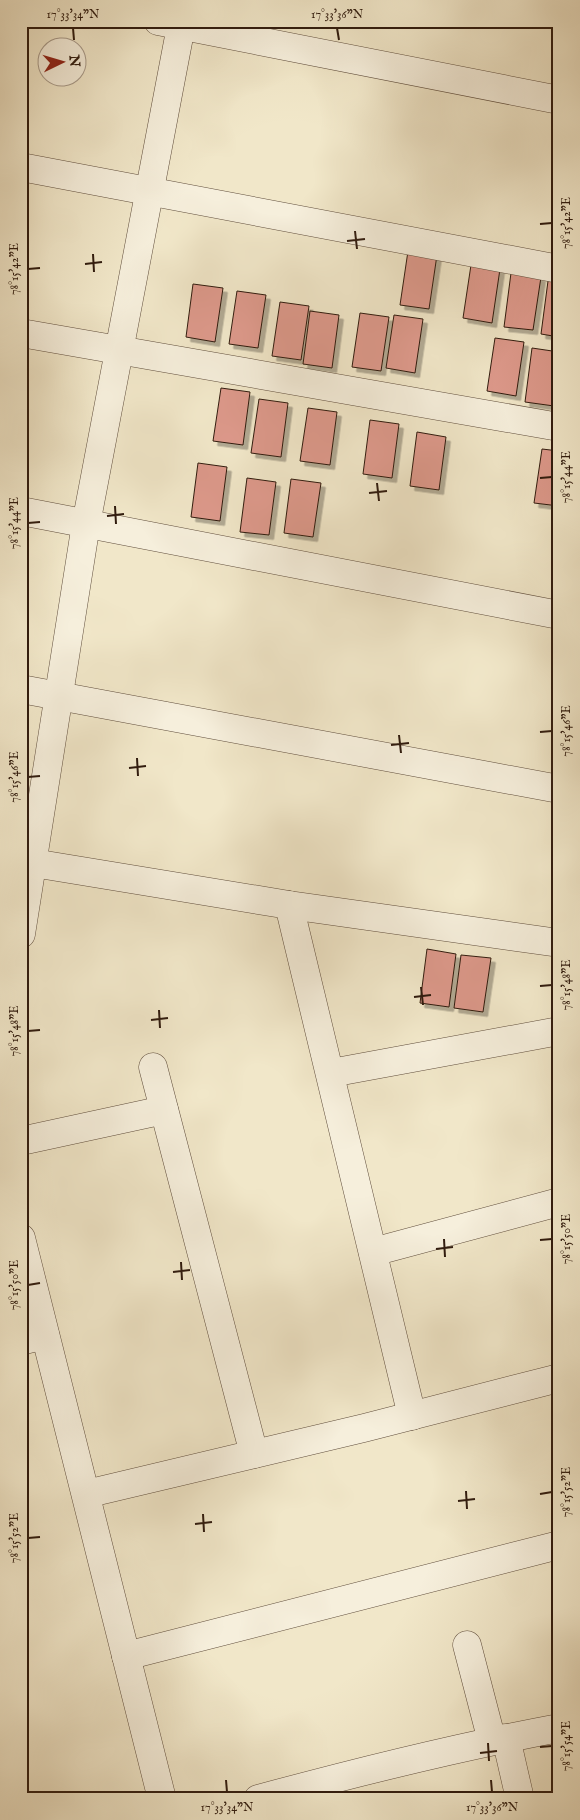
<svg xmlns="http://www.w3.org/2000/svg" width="580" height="1820" font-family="'IM FELL English',serif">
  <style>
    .building { fill: #dd998b; stroke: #301b0e; filter: url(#shadow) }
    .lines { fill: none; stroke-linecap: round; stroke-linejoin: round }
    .minor-casing { stroke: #604e3d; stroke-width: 29 }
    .minor { stroke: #f6efdc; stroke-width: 28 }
    .ticks { fill: none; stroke: #301b0e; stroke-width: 2 }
    .neatline { fill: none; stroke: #301b0e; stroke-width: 2 }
    .ticks-label { font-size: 12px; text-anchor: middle; fill: #301b0e }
  </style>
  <defs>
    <filter id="shadow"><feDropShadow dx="4.5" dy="4.5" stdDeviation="0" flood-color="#0004"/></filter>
  </defs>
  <rect width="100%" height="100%" fill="#f1e7c9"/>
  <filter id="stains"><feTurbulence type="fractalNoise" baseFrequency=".004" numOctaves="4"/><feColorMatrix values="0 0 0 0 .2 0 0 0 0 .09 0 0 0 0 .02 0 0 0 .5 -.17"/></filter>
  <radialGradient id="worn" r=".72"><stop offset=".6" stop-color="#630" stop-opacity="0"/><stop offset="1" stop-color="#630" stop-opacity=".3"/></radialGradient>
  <g class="building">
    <polygon points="408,251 437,255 429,309 400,305"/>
    <polygon points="471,265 500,269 492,323 463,318"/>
    <polygon points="511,273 541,277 533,330 504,327"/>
    <polygon points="548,281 559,282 559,337 541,334"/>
    <polygon points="193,284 223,288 215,342 186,337"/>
    <polygon points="237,291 266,295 258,348 229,344"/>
    <polygon points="280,302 309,306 301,360 272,356"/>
    <polygon points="310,311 339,315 332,368 303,364"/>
    <polygon points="360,313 389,317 381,371 352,367"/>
    <polygon points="394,315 423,319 415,373 386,368"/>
    <polygon points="495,338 524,342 516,396 487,391"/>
    <polygon points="532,348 559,352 554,406 525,402"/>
    <polygon points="221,388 250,392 243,445 213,441"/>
    <polygon points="259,399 288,403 281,457 251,453"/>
    <polygon points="308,408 337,412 330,465 300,461"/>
    <polygon points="370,420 399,424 392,478 363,474"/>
    <polygon points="417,432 446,437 439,490 410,486"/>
    <polygon points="542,449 559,451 559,506 534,503"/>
    <polygon points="198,463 227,467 220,521 191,517"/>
    <polygon points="247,478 276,482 269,535 240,532"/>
    <polygon points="291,479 321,483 313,537 284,533"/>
    <polygon points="427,949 456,954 449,1007 420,1003"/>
    <polygon points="461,955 491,958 483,1012 454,1008"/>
  </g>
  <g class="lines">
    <g class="minor-casing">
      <g id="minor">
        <polyline points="158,21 559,100"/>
        <polyline points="21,167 559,269"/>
        <polyline points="21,333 559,427"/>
        <polyline points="21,511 559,615"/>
        <polyline points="21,689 559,789"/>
        <polyline points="21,861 289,905 559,943"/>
        <polyline points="289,905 412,1416"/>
        <polyline points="21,934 86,524 182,21"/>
        <polyline points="153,1067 254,1454"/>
        <polyline points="331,1073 559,1031"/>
        <polyline points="21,1141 164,1110"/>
        <polyline points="21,1238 162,1799"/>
        <polyline points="373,1252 559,1202"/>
        <polyline points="21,1341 45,1335"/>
        <polyline points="86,1494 364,1428 559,1378"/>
        <polyline points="467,1645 492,1741"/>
        <polyline points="126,1656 559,1545"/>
        <polyline points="506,1738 520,1799"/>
        <path d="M258,1799C357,1772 458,1747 559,1728"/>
      </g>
    </g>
    <use href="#minor" class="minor"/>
  </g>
  <path class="ticks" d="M73,28L74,40M337,28L339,40M540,224L552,223M355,231L357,249M347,241L365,239M93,254L94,272M85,264L102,262M28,269L40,268M540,478L552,477M377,483L379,501M369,493L387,491M115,506L116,524M107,516L124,514M28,523L40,522M540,732L552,731M399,735L401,753M391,745L409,743M137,758L138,776M129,768L146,766M28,777L40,776M540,986L552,985M421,987L423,1005M414,997L431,995M159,1010L160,1028M151,1020L168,1018M28,1031L40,1030M444,1239L445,1257M540,1240L552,1239M436,1249L453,1247M181,1262L182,1280M173,1272L190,1270M28,1285L40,1283M466,1491L467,1509M540,1494L552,1492M458,1501L475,1499M203,1514L204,1532M195,1524L212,1522M28,1538L40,1537M488,1743L489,1761M540,1747L552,1746M480,1753L497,1751M226,1780L227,1792M491,1780L492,1792"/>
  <rect width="580" height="1820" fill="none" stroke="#f1e7c9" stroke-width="55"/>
  <g transform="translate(62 62) rotate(85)"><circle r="24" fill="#f6efdc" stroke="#a79a8a"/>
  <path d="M0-4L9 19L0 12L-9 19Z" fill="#8f2418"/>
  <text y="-8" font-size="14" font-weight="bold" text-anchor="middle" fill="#301b0e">N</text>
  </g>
  <rect x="28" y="28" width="524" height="1764" class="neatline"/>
  <g class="ticks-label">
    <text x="73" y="18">17°33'34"N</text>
    <text x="337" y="18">17°33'36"N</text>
    <text transform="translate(566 223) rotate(-90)" y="4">78°15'42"E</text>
    <text transform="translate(14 269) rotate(-90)" y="4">78°15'42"E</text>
    <text transform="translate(566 477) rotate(-90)" y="4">78°15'44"E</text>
    <text transform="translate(14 523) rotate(-90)" y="4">78°15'44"E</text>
    <text transform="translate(566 731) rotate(-90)" y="4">78°15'46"E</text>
    <text transform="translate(14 777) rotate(-90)" y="4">78°15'46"E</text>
    <text transform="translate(566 985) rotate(-90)" y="4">78°15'48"E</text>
    <text transform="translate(14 1031) rotate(-90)" y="4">78°15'48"E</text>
    <text transform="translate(566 1239) rotate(-90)" y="4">78°15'50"E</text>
    <text transform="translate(14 1285) rotate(-90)" y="4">78°15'50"E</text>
    <text transform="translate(566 1492) rotate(-90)" y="4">78°15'52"E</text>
    <text transform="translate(14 1538) rotate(-90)" y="4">78°15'52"E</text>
    <text transform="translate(566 1746) rotate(-90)" y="4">78°15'54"E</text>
    <text x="227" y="1811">17°33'34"N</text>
    <text x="492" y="1811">17°33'36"N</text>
  </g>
  <rect width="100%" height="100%" filter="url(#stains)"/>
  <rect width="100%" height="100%" fill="url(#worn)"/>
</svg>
